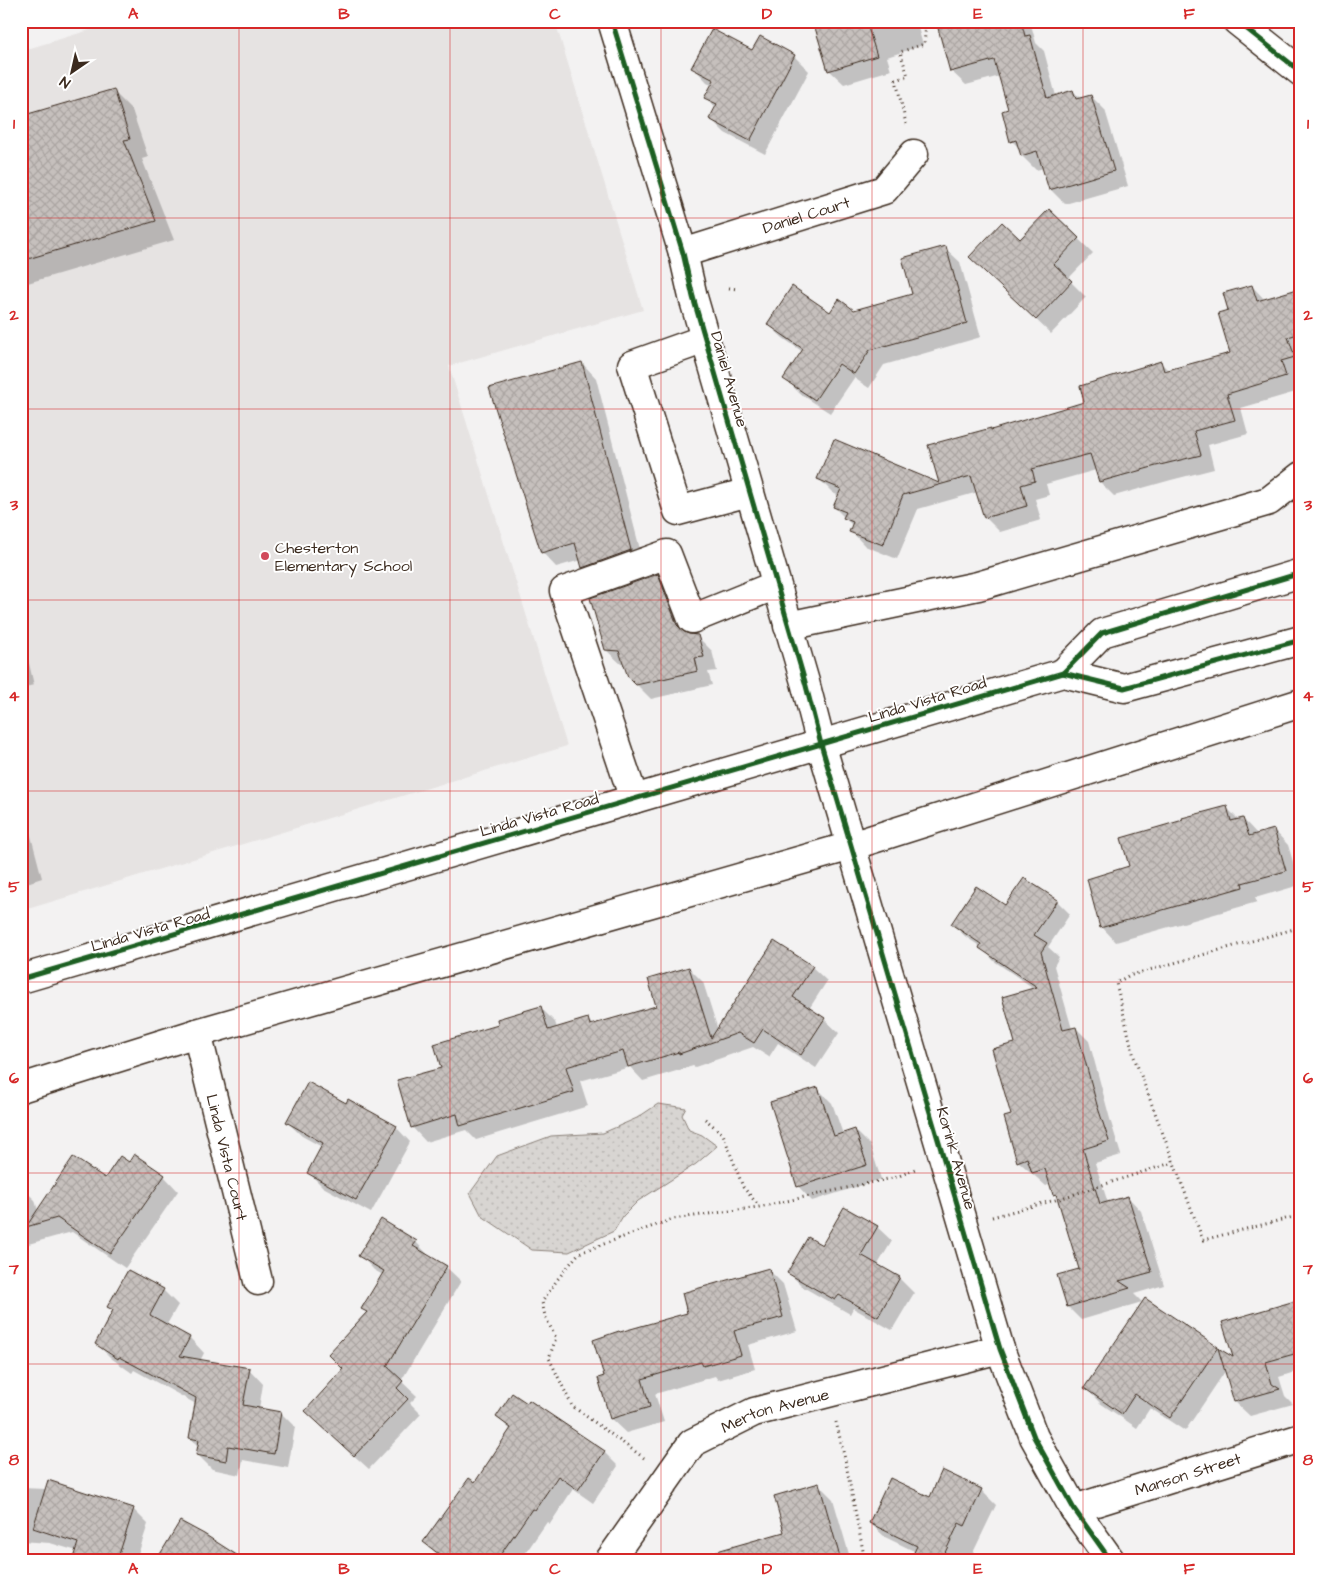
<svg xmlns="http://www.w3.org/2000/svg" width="1322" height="1582" font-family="'Architects Daughter',sans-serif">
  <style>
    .built { fill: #e6e3e2 }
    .park { fill: url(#park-dots); stroke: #8a8078 }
    .shadow { fill: #0003 }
    .building { fill: url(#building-cross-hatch); stroke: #3b2a1e }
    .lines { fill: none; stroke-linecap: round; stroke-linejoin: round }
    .minor-casing { stroke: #3b2a1e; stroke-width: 31 }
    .major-casing { stroke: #3b2a1e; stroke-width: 31 }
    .path { stroke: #3b2a1e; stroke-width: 3; stroke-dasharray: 1 4; stroke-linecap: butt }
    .minor { stroke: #fff; stroke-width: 28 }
    .major { stroke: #fff; stroke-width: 28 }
    .cycleway-casing { stroke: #fff; stroke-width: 8 }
    .cycleway { stroke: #1b5e20; stroke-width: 5 }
    .grid { fill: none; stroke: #d62828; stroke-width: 1; stroke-opacity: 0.55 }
    .poi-dot { fill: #d1495b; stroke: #fff; stroke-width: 2 }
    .labels { text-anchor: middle; stroke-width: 4; stroke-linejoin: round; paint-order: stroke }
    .street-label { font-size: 16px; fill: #3b2a1e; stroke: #fff }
    .poi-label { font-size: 16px; fill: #3b2a1e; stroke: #fff; text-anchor: start }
    .neatline { fill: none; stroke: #d62828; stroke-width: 2 }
    .grid-label { font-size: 16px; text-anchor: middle; font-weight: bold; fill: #d62828 }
  </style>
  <defs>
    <pattern id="park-dots" width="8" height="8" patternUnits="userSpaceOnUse" patternTransform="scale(1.25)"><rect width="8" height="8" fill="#d8d5d2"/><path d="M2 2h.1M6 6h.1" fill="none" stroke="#bab7b4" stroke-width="1.8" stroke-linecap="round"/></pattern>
    <pattern id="building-cross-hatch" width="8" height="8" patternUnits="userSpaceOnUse" patternTransform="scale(1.25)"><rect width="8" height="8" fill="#c6c0bd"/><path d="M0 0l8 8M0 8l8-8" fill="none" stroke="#aba5a2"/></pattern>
  </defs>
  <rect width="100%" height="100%" fill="#f3f2f2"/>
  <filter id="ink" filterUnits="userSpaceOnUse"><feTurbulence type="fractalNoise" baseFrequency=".02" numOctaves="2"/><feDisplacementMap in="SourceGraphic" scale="10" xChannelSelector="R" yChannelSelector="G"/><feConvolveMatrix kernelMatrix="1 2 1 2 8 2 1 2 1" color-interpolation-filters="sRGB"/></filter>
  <g filter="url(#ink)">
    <polygon class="built" points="119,21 555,21 643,310 449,366 567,746 21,911 21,51"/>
    <polygon class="park" points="658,1104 686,1108 682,1115 689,1130 702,1135 717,1146 696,1164 638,1201 623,1216 614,1231 569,1252 532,1250 482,1216 470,1193 497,1156 551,1136 603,1133 637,1118"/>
    <g class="shadow">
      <polygon points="814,21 916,21 923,45 887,57 891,70 844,84 829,70"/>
      <polygon points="945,21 1030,21 1036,43 1044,51 1056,96 1073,91 1081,99 1091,96 1105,110 1128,186 1065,204 1051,190 1044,168 1036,170 1022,156 1020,149 1012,141 1010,110 1000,76 966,85 951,71"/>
      <polygon points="760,38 794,56 809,71 765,154 725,133 711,119 716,108 706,98 713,85 707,82 693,67 753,51"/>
      <polygon points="113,91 132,110 148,157 142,159 174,240 21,285 21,117"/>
      <polygon points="1049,211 1093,253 1068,279 1086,297 1051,334 985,271 1020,241"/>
      <polygon points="945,248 960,262 981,337 884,365 869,388 854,378 830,413 799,393 785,378 803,352 783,338 768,324 853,312 913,295"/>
      <polygon points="1252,286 1265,300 1301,289 1301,374 1295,375 1299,391 1241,408 1248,434 1208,445 1214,469 1171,480 1114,496 1100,482 1096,470 1046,484 1049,495 1035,499 1041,520 1000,532 985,517 978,492 918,509 897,559 865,546 851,531 853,526 834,507 839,496 833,493 819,479 834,441 941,485 930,446 992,431 1085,403 1161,363 1169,371 1232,354 1229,311"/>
      <polygon points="582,363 596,378 644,565 597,582 583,567 581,560 556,567 542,552"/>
      <polygon points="658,575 672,590 690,636 697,636 712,651 717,671 708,672 712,685 651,699 629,677 625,665 621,664 606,650"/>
      <polygon points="21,629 34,685 21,688"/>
      <polygon points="21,798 42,878 21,885"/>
      <polygon points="1226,807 1239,820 1243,819 1258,835 1274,830 1288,845 1300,885 1255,898 1257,902 1116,942 1102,927 1131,867"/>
      <polygon points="1057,901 1070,914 1048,947 1059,957 1054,966 1072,1029 1076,1028 1089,1041 1110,1119 1121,1155 1095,1163 1108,1203 1128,1197 1141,1211 1164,1285 1134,1294 1142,1302 1081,1320 1068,1307 1081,1270 1059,1199 1054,1194 1051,1184 1046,1186 1018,1161 1012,1116 1016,1044 1035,989 994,961 981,947 966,937 952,924 1005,907"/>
      <polygon points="812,967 827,981 809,1009 824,1019 839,1033 816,1068 778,1043 769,1057 753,1047 695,1067 693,1066 643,1081 630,1067 580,1081 588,1106 476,1140 466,1130 426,1142 412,1127 442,1068 500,1026 541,1008 555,1022 557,1028 587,1019 593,1025 657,1007 689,968 703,982 718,1030"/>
      <polygon points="818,1089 832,1103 843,1134 855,1130 870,1145 881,1179 812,1201 798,1186"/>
      <polygon points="346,1105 396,1127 410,1142 371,1213 323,1187 308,1172 322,1147 302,1136 287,1122"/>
      <polygon points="129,1164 164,1176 178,1191 125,1268 72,1232 21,1246 21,1187 35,1200 38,1211 105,1180"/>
      <polygon points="877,1227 892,1241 877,1266 899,1278 914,1293 892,1330 853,1308 850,1314 803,1287 789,1273 823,1247"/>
      <polygon points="416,1242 430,1257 446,1267 461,1281 401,1381 417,1396 410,1403 421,1414 369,1469 321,1426 367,1313 363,1309 383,1275 374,1270 360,1255"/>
      <polygon points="769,1270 783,1284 797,1331 748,1345 755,1369 718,1380 715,1376 655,1394 664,1422 626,1433 611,1419 599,1379 605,1377 620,1333 689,1314"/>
      <polygon points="163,1290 178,1305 166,1326 190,1338 204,1353 200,1361 249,1369 263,1384 259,1409 281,1413 295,1427 288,1468 243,1460 240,1475 212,1469 198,1455 199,1447 190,1438 196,1404 134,1370 132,1373 111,1358 96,1343 113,1311 109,1307"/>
      <polygon points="1301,1300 1301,1370 1279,1377 1285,1396 1293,1404 1250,1416 1235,1402 1226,1370 1185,1431 1150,1408 1137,1428 1100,1403 1086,1388 1217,1348 1235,1360 1224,1322"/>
      <polygon points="497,1417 604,1452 618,1466 593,1503 573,1489 550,1524 547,1522 520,1561 434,1561 438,1555 425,1542 475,1483 511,1430"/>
      <polygon points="819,1485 833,1499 851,1561 752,1561 785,1533"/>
      <polygon points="21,1488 47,1489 133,1509 148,1524 136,1561 74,1561 77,1551 50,1543 21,1541"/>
      <polygon points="981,1490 996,1505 969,1561 912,1561 916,1552 885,1537 870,1523 930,1498"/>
    </g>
    <g class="building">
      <polygon points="813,21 866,21 877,56 828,71"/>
      <polygon points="936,21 1021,21 1025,36 1030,35 1047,98 1073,90 1076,99 1091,95 1114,171 1049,190 1037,151 1021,156 1016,140 1010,142 1002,111 1008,109 994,60 950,72"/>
      <polygon points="712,29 752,50 760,36 795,55 750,141 709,119 717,104 704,98 714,80 691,68"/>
      <polygon points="114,89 130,139 124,140 156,221 21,261 21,116"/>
      <polygon points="1049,209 1079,238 1054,264 1072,281 1036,320 969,257 1002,222 1020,239"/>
      <polygon points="946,246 967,323 870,350 854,374 839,364 815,400 783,379 803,349 767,324 792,286 830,312 839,299 854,310 912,294 902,258"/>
      <polygon points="1252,285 1257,301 1301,288 1301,333 1288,337 1295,357 1281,361 1286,376 1227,394 1235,420 1194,431 1201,455 1156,466 1099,482 1090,454 1032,469 1035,481 1021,485 1027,506 984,518 971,476 903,495 883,545 849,532 853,522 843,518 846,512 833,507 841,489 817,479 834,439 939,483 928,445 991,428 991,430 1084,402 1080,386 1161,361 1164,371 1230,353 1218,313 1228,310 1223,293"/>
      <polygon points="582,362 631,550 582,568 575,543 541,553 489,388"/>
      <polygon points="658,574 677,625 683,631 689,634 698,635 704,657 695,658 698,671 636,685 628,677 619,651 605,650 590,598"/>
      <polygon points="1227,806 1231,821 1243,818 1249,836 1274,829 1286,871 1242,883 1243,887 1100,928 1087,879 1129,866 1121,838 1183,820 1182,818"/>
      <polygon points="1024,878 1058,900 1034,935 1047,943 1041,952 1063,1030 1076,1027 1097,1105 1109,1141 1083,1149 1100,1204 1128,1196 1152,1272 1119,1281 1130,1288 1067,1307 1057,1275 1079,1269 1056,1194 1053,1195 1045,1169 1032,1173 1027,1158 1017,1162 1004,1117 1011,1115 992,1049 1015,1043 1002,997 1037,987 979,948 981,944 951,924 976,886 1005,905"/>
      <polygon points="774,941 813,966 793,997 825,1018 801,1055 763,1029 754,1043 738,1033 679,1054 679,1052 628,1067 623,1051 566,1067 574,1092 460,1126 457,1114 411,1128 397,1080 441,1068 434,1044 498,1025 497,1019 541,1006 548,1030 588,1018 590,1025 656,1006 648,979 689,967 711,1038"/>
      <polygon points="308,1082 346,1103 348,1099 397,1126 356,1200 307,1173 323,1143 286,1122"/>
      <polygon points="818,1087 834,1136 855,1129 867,1165 797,1187 770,1102"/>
      <polygon points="134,1154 165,1175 110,1254 57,1218 26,1227 73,1157 105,1178 120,1156 129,1162"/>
      <polygon points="844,1207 878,1226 861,1255 900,1277 878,1317 839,1295 835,1300 787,1273 808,1237 822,1245"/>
      <polygon points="381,1219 417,1241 413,1246 447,1266 387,1366 403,1381 397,1388 408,1399 354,1456 305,1411 343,1369 328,1354 367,1312 361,1309 384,1271 358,1256"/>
      <polygon points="769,1268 783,1317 734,1331 741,1355 703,1366 701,1362 642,1379 650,1407 610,1419 598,1378 604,1376 593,1340 619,1331 620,1332 687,1313 682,1293"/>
      <polygon points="128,1270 164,1289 150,1315 190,1337 180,1356 250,1368 243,1405 281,1412 274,1454 228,1446 226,1461 196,1455 199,1440 189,1438 196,1398 119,1357 118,1359 95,1344 113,1310 107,1307"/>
      <polygon points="1145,1298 1218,1347 1170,1418 1135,1394 1122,1414 1084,1388"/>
      <polygon points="1295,1301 1301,1321 1301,1352 1266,1362 1272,1384 1280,1389 1234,1402 1218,1348 1233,1357 1222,1322"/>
      <polygon points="512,1393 527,1403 529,1400 605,1451 578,1490 558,1476 535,1510 532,1509 496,1561 448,1561 423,1542 469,1478 475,1482 511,1428 496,1417"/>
      <polygon points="942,1470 982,1489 965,1526 959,1523 941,1561 910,1561 917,1546 869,1523 890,1478 930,1497"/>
      <polygon points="48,1480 134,1508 117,1561 72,1561 78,1543 33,1528"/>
      <polygon points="819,1483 841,1561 711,1561 710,1553 784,1532 774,1496"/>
      <polygon points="180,1521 204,1534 246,1561 156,1561"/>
    </g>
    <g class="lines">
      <g class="minor-casing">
        <g id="minor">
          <polyline points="612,21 683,253 693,297 805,682 821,744 1000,1349 1034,1437 1074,1509 1111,1561"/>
          <path id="s1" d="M683,253L884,190L914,154"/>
          <polyline points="705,339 632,365 678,511 749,492"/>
          <polyline points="788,626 978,586 1269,501 1301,476"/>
          <polyline points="634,799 564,591 667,554 692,619 776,585"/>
          <path id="s2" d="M197,1033L258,1281"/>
          <polyline points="21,1088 197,1033 851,846 1301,703"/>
          <path id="s3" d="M1074,1509L1301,1438"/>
          <path id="s4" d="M609,1561L692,1443L754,1412L1000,1349"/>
        </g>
      </g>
      <g class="major-casing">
        <g id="major">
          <polyline points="1237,21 1301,72"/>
          <polyline points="1063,673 1102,633 1301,573"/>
          <polyline points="21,979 1063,673 1124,688 1301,640"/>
        </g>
      </g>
      <g class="path">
        <polyline points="906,124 896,80 908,76 900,52 924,44 926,25 931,23 931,21"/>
        <polyline points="729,288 738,289"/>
        <polyline points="1301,927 1128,976 1116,983 1134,1057 1203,1240 1301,1215"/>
        <polyline points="705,1119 723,1134 743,1187 759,1206"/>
        <polyline points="992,1217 1059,1199 1174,1162"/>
        <polyline points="836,1422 845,1459 865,1561"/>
        <polyline points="644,1458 572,1406 549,1358 556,1338 545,1316 542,1302 557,1280 579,1253 673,1219 759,1207 897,1177 915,1169"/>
      </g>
      <use href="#minor" class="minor"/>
      <use href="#major" class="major"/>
      <g class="cycleway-casing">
        <g id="cycleway">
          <polyline points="612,21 683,253 693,297 805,682 821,744 1000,1349 1034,1437 1074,1509 1111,1561"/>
          <polyline points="1237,21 1301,72"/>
          <polyline points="1063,673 1102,633 1301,573"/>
          <polyline points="21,979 1063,673 1124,688 1301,640"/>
        </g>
      </g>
      <use href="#cycleway" class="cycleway"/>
    </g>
  </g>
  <path class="grid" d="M239,21V1561M450,21V1561M661,21V1561M872,21V1561M1083,21V1561M21,218H1301M21,409H1301M21,600H1301M21,791H1301M21,982H1301M21,1173H1301M21,1364H1301"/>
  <circle class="poi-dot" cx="265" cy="556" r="5"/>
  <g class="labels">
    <g class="street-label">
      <text dy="6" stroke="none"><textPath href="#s1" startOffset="129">Daniel Court</textPath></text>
      <text transform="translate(730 379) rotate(74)" y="6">Daniel Avenue</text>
      <text transform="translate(927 699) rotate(-17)" y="6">Linda Vista Road</text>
      <text transform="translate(539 814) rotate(-16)" y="6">Linda Vista Road</text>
      <text transform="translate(150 929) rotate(-16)" y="6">Linda Vista Road</text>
      <text dy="6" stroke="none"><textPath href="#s2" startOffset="128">Linda Vista Court</textPath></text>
      <text transform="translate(957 1158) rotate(74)" y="6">Korink Avenue</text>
      <text dy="6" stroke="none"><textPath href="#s4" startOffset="234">Merton Avenue</textPath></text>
      <text dy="6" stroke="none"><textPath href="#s3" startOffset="119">Manson Street</textPath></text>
    </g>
    <g class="poi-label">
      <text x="275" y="553">Chesterton<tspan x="275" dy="18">Elementary School</tspan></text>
    </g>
  </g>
  <rect width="1322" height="1582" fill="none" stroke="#fff" stroke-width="55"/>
  <g transform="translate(72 72) rotate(214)" stroke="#ffffff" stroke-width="4" paint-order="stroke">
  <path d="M0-4L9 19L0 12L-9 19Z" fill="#3b2a1e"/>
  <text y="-8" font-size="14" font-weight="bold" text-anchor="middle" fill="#3b2a1e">N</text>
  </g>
  <rect x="28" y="28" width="1266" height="1526" class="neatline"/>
  <g class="grid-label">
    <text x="133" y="19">A</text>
    <text x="344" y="19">B</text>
    <text x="555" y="19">C</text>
    <text x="767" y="19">D</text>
    <text x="978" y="19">E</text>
    <text x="1189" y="19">F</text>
    <text x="14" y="129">1</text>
    <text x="1308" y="129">1</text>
    <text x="14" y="320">2</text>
    <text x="1308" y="320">2</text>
    <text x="14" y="510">3</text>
    <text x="1308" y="510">3</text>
    <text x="14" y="701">4</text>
    <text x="1308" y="701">4</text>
    <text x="14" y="892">5</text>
    <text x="1308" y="892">5</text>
    <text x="14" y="1083">6</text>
    <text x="1308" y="1083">6</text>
    <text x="14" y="1274">7</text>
    <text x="1308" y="1274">7</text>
    <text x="14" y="1465">8</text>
    <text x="1308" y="1465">8</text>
    <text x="133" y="1574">A</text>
    <text x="344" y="1574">B</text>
    <text x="555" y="1574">C</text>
    <text x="767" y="1574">D</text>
    <text x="978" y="1574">E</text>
    <text x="1189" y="1574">F</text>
  </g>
</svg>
